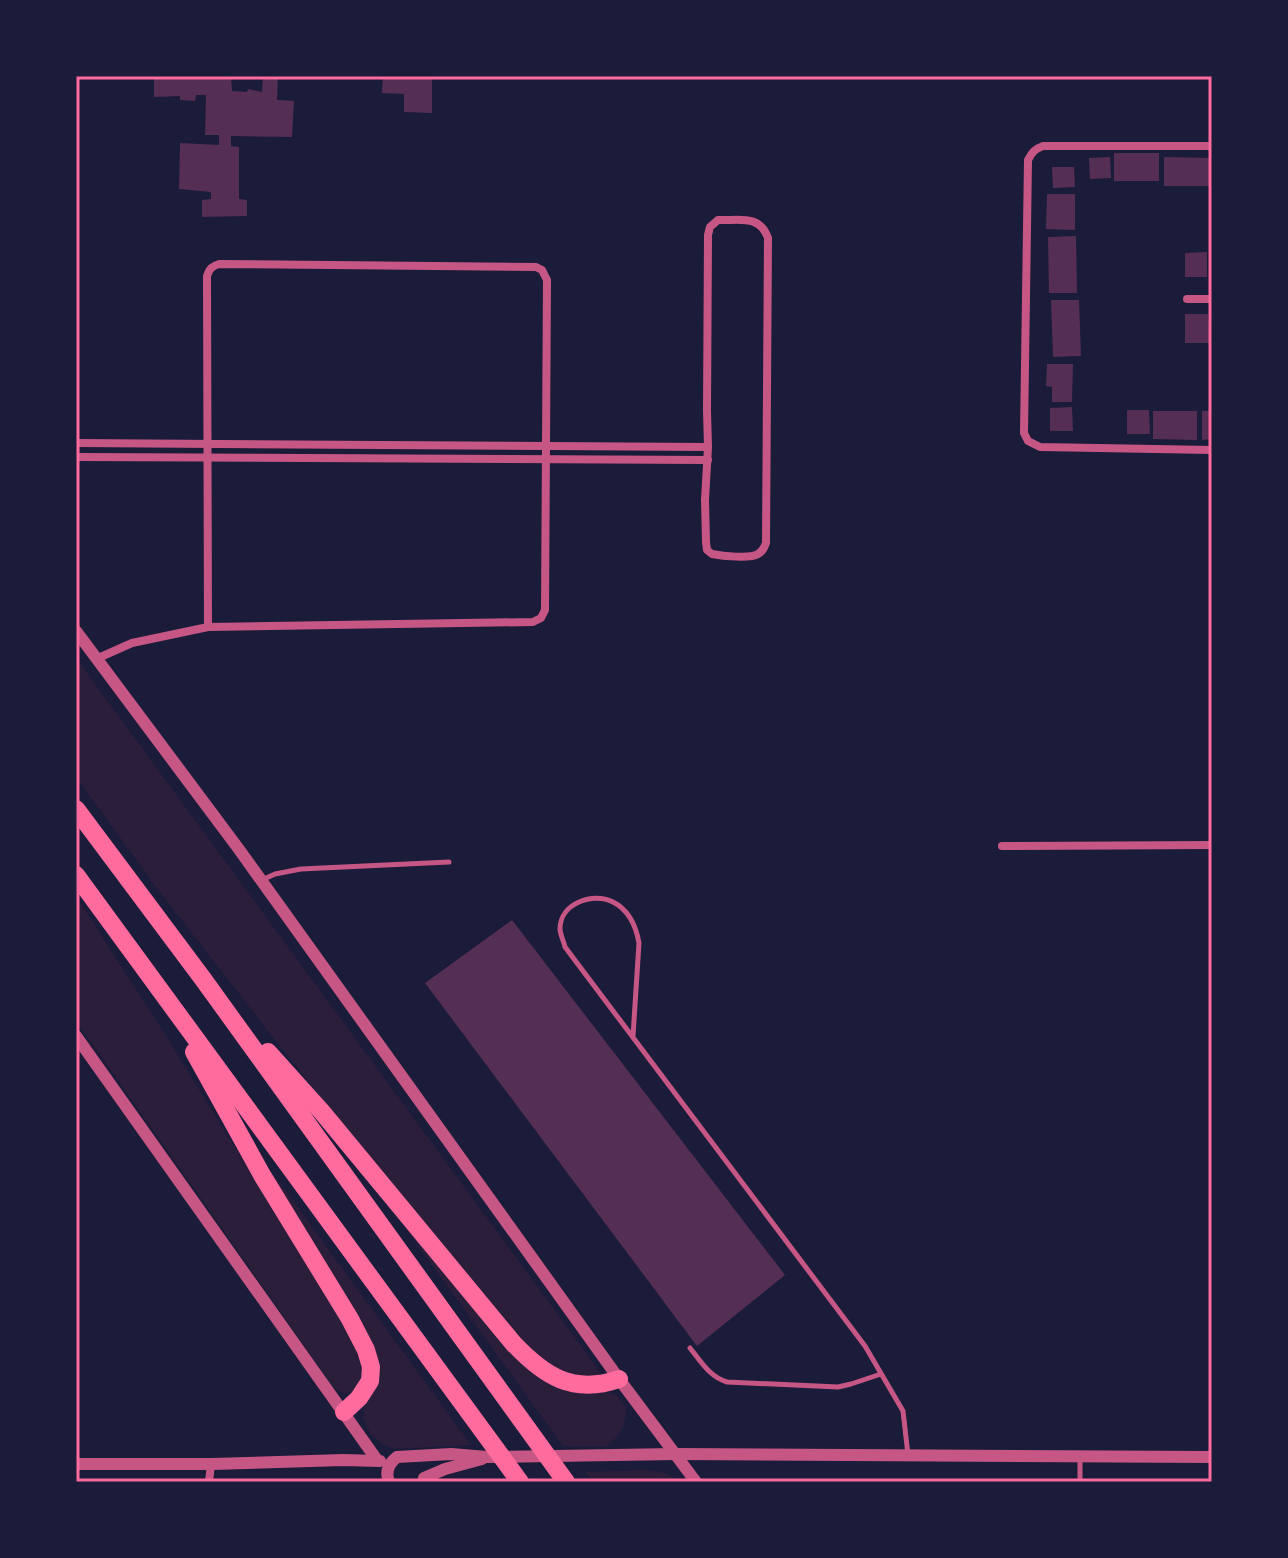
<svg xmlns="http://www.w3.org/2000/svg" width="1288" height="1558" font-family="'Alegreya Sans',sans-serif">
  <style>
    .green { fill: #2a1e3b }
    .building { fill: #542f53 }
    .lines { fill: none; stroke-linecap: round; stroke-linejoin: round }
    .service { stroke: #c65784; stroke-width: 5 }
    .minor { stroke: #c65784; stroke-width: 8 }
    .tertiary { stroke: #c65784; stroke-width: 12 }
    .motorway { stroke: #ff6b9d; stroke-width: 18 }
    .neatline { fill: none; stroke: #ff6b9d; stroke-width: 3 }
  </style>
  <rect width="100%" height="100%" fill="#1b1b3a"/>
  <g class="green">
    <polygon points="76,658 600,1372 594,1381 577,1378 537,1359 498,1315 286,1054 159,891 76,777"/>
    <path d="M76,896L163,1031L357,1345C364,1366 371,1385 345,1394L334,1388L76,1021Z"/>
    <polygon points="263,1163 283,1187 471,1445 395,1449 382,1444 371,1434 363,1419 364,1407 373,1392 374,1349 360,1318"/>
    <path d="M377,1189L519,1358L617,1396L626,1407C626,1425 621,1435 607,1446H563Z"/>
    <polygon points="647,1470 666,1473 679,1482 593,1482 586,1472"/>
  </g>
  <g class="building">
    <polygon points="154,76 231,76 232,91 247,92 248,89 262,92 263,76 278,76 277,100 294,101 292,137 231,136 231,146 239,147 239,199 247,200 247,216 202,217 202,200 211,199 211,192 179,189 180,143 219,145 219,135 205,135 206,95 196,95 195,101 180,100 180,96 154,97"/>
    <polygon points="383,76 432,77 432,113 404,112 404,94 382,93"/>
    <rect x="1114" y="153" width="45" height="28"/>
    <polygon points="1110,157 1111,178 1090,179 1089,158"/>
    <polygon points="1164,157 1212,158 1212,186 1164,186"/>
    <polygon points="1052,167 1074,167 1075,187 1053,188"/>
    <polygon points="1047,194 1075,194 1075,230 1046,229"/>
    <polygon points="1076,236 1077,293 1049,293 1048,237"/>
    <polygon points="1207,252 1207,277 1185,277 1185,253"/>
    <polygon points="1051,300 1079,300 1081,356 1053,357"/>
    <polygon points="1185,314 1208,314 1210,343 1185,343"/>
    <polygon points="1047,364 1073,364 1072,402 1052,402 1052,387 1046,386"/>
    <polygon points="1072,407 1073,431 1050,431 1050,408"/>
    <polygon points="1127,410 1149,410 1150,434 1127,434"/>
    <polygon points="1153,411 1197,411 1197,440 1153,439"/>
    <polygon points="1202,411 1212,411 1212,439 1202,440"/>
    <polygon points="512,920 785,1275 697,1346 425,983"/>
  </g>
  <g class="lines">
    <g class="service">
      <polyline points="262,880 275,874 301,869 449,862"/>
      <path d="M633,1036L639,943C636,926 629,910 613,902C593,892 560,903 560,929C560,934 564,942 565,947L865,1346L903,1411L908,1455"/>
      <path d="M690,1348C701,1362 710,1377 727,1382L838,1387L851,1384L881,1374"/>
      <polyline points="1080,1482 1080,1458"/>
    </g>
    <g class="minor">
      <path d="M1212,146H1043C1035,149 1032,152 1028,160L1024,433L1028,441L1040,447L1212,450"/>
      <path d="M718,220C739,221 760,214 768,238L766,543C764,548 763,551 758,554C750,559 722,556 712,554L707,550L706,542L705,500L708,447L707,411L708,235L710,227Z"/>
      <polyline points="1187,299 1212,299"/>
      <polyline points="76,443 708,447"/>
      <polyline points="76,457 708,460"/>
      <path d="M96,659L132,643L208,627L533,622L541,618L545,610L547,280L542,270L536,267L219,264C212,266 209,269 207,276L208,627"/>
      <polyline points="1002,846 1212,845"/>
      <polyline points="209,1482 211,1464"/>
    </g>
    <g class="tertiary">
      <polyline points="76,631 238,848 619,1379 696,1482"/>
      <polyline points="76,1036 377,1460"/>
      <polyline points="76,1464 211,1464 343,1460 380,1461"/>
      <polyline points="424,1478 445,1469 482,1459"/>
      <path d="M389,1482C385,1472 388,1464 397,1457L451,1454L487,1457L675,1454L1212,1457"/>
    </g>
    <g class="motorway">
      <polyline points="76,809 203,979 566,1482"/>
      <polyline points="76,875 520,1482"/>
      <polyline points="194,1052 262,1175 350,1319 366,1350 371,1367 370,1381 359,1398 344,1412"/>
      <path d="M268,1052L322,1112L513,1343C544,1376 573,1395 619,1379"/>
    </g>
  </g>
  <rect width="1288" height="1558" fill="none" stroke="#1b1b3a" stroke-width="156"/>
  <rect x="78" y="78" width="1132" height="1402" class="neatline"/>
</svg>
